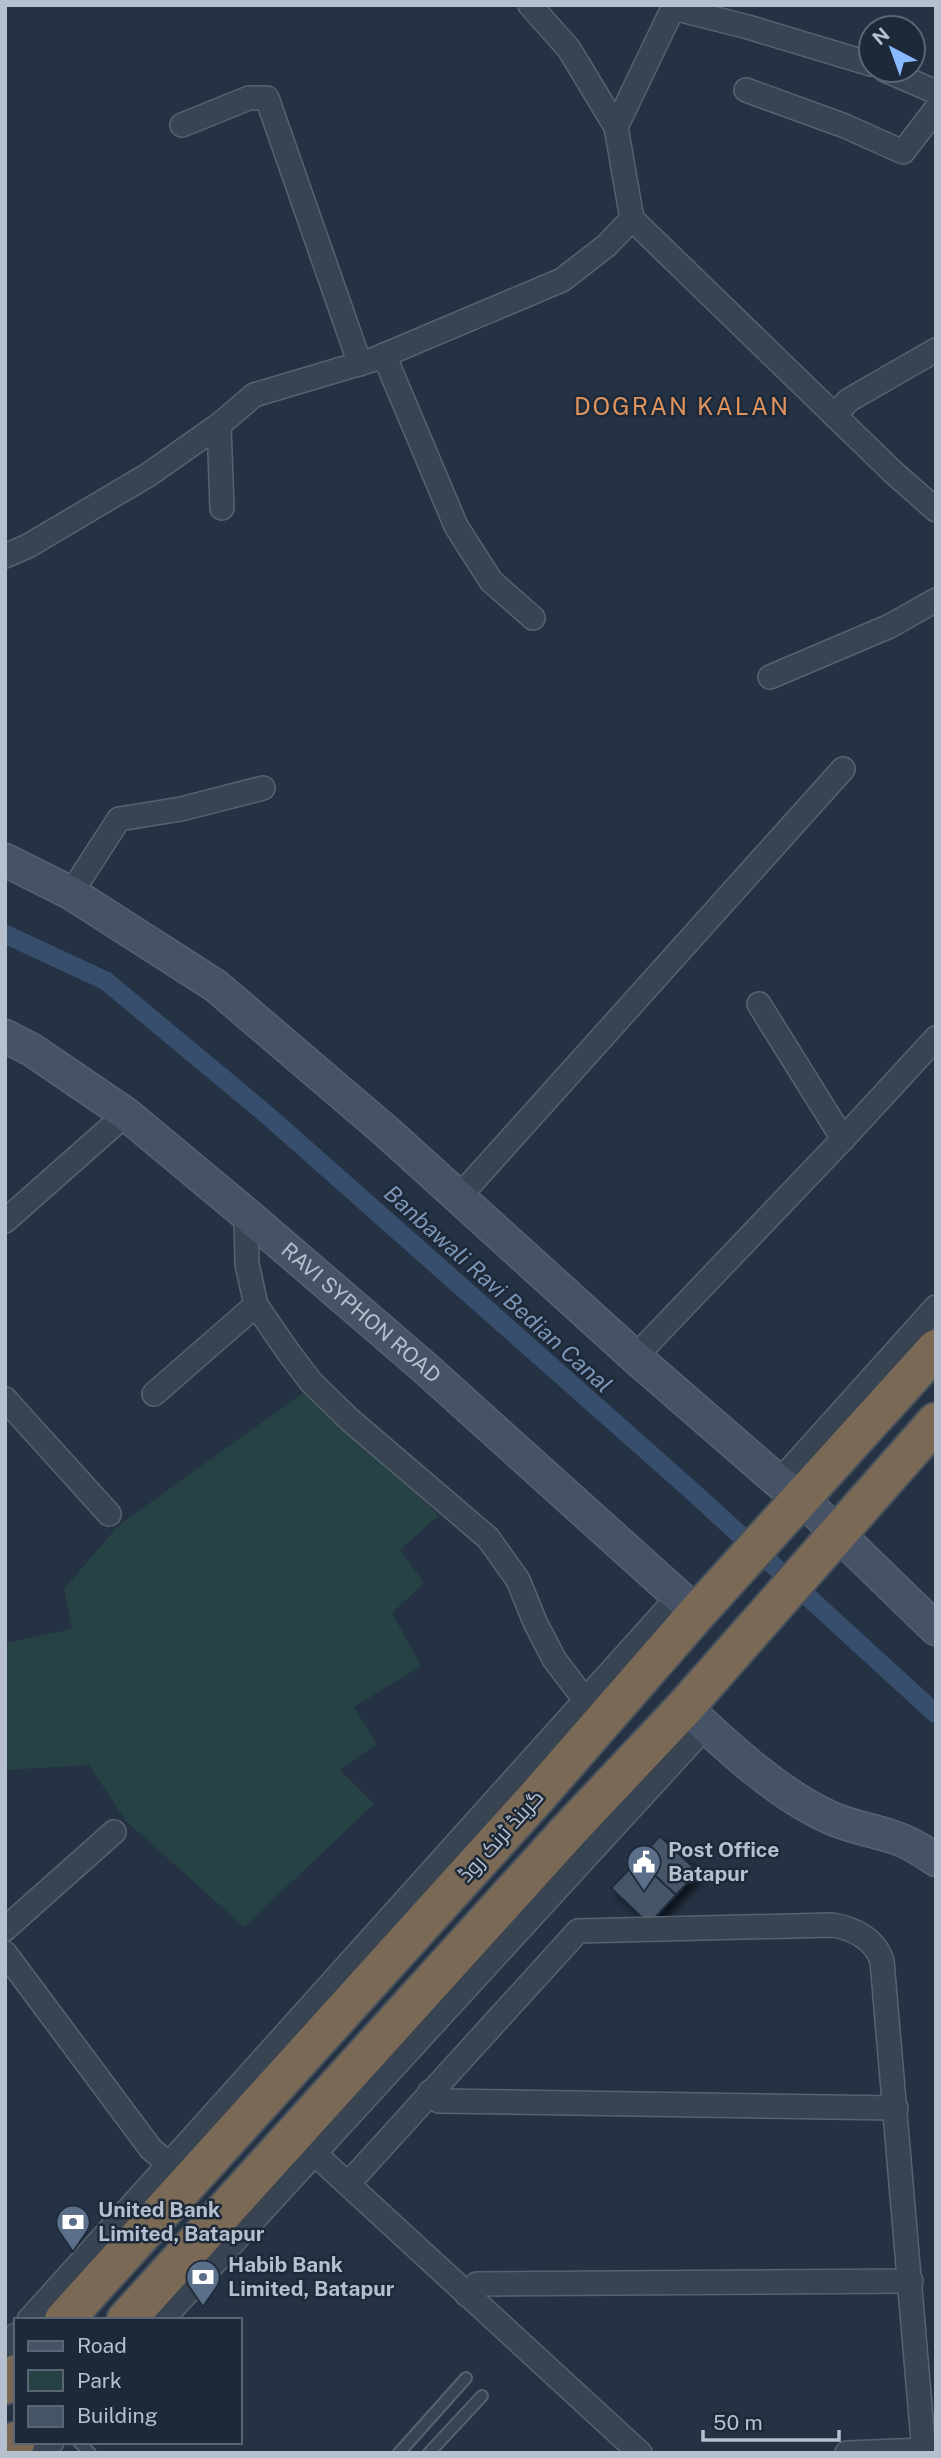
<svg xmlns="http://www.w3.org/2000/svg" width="941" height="2458" font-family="'Public Sans',Cairo,sans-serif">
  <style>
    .green { fill: #264244 }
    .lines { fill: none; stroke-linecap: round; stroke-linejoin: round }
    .canal { stroke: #374e6c; stroke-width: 19 }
    .building { fill: #465468; stroke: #1f2b3a; stroke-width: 2; filter: url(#shadow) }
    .lane-casing { stroke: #576270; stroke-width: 14 }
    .street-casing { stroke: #576270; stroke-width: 26 }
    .secondary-casing { stroke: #576270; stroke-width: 35 }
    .highway-casing { stroke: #434f5d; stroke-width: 42 }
    .lane { stroke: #394453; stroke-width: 10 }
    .street { stroke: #394453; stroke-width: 23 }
    .secondary { stroke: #465366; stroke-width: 32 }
    .highway { stroke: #7a6a55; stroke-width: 38 }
    .labels { text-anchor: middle; stroke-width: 5; stroke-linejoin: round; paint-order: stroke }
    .street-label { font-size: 21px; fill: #b6bfcd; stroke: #1d2938 }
    .poi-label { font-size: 21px; font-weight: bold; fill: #b6bfcd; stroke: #1d2938; text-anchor: start }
    .water-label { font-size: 23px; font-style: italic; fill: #7b96b6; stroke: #1d2938 }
    .quarter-label { font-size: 24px; letter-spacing: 2px; fill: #de935f; stroke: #1d2938 }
  </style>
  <defs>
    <filter id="shadow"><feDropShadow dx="6" dy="6" stdDeviation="3.5" flood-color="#0009"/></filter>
  </defs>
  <rect width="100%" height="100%" fill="#243244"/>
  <polygon class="green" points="304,1392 439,1515 400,1550 424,1583 392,1613 421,1666 354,1707 377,1744 340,1770 374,1804 244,1927 126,1821 89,1765 5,1770 5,1643 72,1629 64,1589 118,1526"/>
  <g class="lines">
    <polyline class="canal" points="5,934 106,981 266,1114 692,1491 936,1714"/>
  </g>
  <g class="building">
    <polygon points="660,1836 698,1872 676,1895 638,1860"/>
    <polygon points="638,1860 676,1895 649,1924 611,1888"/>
  </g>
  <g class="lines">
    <g class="lane-casing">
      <g id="lane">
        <polyline points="79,2442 90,2453"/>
        <polyline points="399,2453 466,2378"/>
        <polyline points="429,2453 482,2396"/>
      </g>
    </g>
    <g class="street-casing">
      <g id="street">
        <polyline points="530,5 569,49 616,127"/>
        <polyline points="885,70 936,92"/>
        <polyline points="746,90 845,126 903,152 936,109"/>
        <polyline points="182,125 249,98 267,98 360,364"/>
        <polyline points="632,219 616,127 673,8 748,27 871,64"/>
        <polyline points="384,355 456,526 491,581 533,618"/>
        <polyline points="834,415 849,400 936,350"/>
        <polyline points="219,425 222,508"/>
        <polyline points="5,556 28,546 148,475 219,425 254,395 375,359 562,280 606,246 632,219 893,472 936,510"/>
        <polyline points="770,677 890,626 936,600"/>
        <polyline points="71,893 119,819 181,809 263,788"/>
        <polyline points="759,1004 843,1139"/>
        <polyline points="458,1198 843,769"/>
        <polyline points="246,1214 247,1264 256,1305 289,1353 311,1382 350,1420 488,1538 518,1580 535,1622 554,1659 585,1700 595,1709"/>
        <polyline points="5,1221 126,1114"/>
        <polyline points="635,1357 843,1139 936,1038"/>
        <polyline points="154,1394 256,1305"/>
        <polyline points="5,1399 109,1514"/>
        <polyline points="779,1482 936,1307"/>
        <polyline points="5,1929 114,1832"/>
        <polyline points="5,1953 151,2149 169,2164"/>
        <polyline points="430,2092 439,2101 896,2108"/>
        <polyline points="302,2142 640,2453"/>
        <path d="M348,2184L578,1931L832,1925C853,1928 875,1939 882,1961L924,2453"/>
        <polyline points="467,2295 477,2284 911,2281"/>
        <polyline points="29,2320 678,1597"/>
        <polyline points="162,2320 706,1726"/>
        <polyline points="5,2347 16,2335"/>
        <polyline points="42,2453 52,2442"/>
        <polyline points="847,2453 924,2450"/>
      </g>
    </g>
    <g class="secondary-casing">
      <g id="secondary">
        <polyline points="5,860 71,893 216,986 388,1133 635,1357 779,1482 801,1498 936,1629"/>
        <path id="s1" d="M5,1036L32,1050L126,1114L246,1214L424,1367L697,1613"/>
        <path d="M685,1707C729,1748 776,1793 831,1818C851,1827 872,1830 893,1837C909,1842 922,1850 936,1860"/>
      </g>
    </g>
    <g class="highway-casing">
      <g id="highway">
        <polyline points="64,2320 535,1799 697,1613 936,1349"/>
        <polyline points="126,2320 571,1828 685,1707 936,1422"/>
        <polyline points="5,2385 16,2374"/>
        <polyline points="5,2452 16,2441"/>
      </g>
    </g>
    <use href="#lane" class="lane"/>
    <use href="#street" class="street"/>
    <use href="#secondary" class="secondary"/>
    <use href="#highway" class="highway"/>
  </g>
  <defs>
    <g id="civic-pin" transform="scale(1.75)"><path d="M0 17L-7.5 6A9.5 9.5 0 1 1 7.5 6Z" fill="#5c6f8a" stroke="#1d2938"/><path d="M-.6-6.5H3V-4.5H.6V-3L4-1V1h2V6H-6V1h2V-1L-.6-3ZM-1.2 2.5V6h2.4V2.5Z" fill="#fff"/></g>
    <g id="bank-pin" transform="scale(1.75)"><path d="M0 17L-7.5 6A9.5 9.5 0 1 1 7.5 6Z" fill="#5c6f8a" stroke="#1d2938"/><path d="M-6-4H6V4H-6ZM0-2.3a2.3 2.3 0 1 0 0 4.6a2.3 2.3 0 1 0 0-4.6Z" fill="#fff"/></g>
  </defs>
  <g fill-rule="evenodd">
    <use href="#civic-pin" x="644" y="1862"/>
    <use href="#bank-pin" x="73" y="2222"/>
    <use href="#bank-pin" x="203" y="2277"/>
  </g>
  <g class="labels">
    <g class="street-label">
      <text dy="7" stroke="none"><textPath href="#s1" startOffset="452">RAVI SYPHON ROAD</textPath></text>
      <text transform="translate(501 1836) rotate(-48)" y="7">گرینڈ ٹرنک روڈ</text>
    </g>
    <g class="poi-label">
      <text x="668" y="1857">Post Office<tspan x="668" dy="24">Batapur</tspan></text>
      <text x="98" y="2217">United Bank<tspan x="98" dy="24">Limited, Batapur</tspan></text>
      <text x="228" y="2272">Habib Bank<tspan x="228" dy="24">Limited, Batapur</tspan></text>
    </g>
    <g class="water-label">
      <text transform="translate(498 1289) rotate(42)" y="8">Banbawali Ravi Bedian Canal</text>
    </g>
    <g class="quarter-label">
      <text x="682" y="415">DOGRAN KALAN</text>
    </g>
  </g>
  <rect width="941" height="2458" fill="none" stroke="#b6bfcd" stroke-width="14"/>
  <rect x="14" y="2318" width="228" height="126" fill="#1d2938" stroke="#5a6574" stroke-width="2"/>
  <rect x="28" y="2341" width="35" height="10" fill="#465366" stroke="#5a6574" stroke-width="2"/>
  <text x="77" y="2353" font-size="21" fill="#b6bfcd">Road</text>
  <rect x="28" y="2370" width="35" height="21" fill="#264244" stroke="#5a6574" stroke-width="2"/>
  <text x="77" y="2388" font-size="21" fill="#b6bfcd">Park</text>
  <rect x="28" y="2406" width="35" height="21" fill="#465468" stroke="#5a6574" stroke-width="2"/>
  <text x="77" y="2423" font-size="21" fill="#b6bfcd">Building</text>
  <g transform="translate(892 49) rotate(319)"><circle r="33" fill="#1d2938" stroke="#5a6574" stroke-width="2"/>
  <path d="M0-5L12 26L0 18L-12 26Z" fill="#89b9ff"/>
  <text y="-10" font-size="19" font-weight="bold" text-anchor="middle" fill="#b6bfcd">N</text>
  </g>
  <path d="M703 2430v10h136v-10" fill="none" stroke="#b6bfcd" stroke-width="3.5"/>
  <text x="713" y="2430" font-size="21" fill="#b6bfcd" stroke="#1d2938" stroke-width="5" paint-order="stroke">50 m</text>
</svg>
